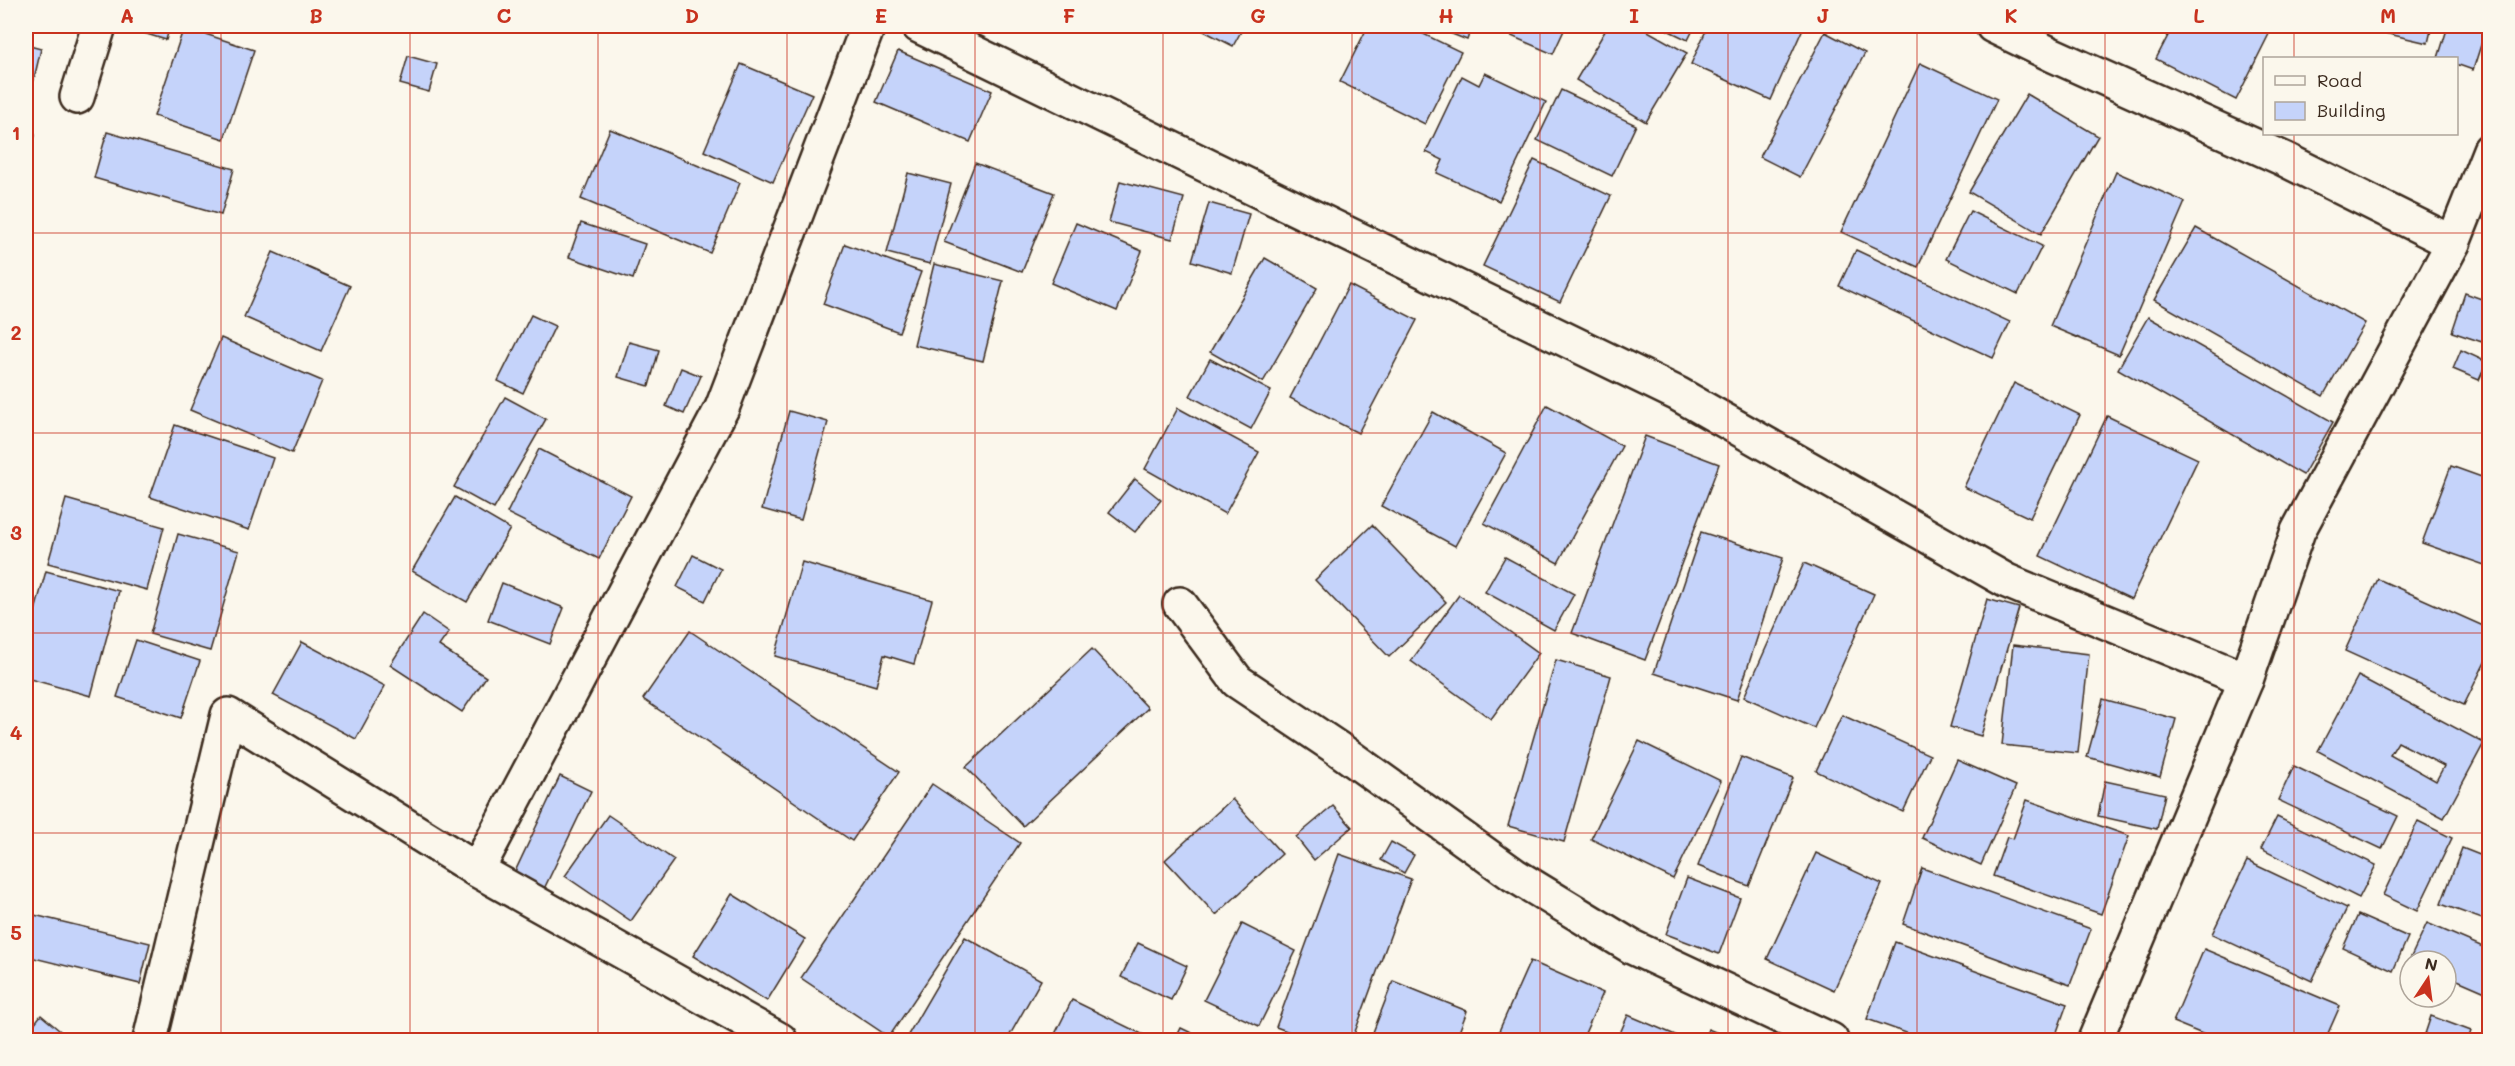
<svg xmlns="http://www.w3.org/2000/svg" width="2515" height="1066" font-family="Mali,sans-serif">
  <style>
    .building { fill: #c5d3fa; stroke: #3b2a1e; stroke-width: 1.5; fill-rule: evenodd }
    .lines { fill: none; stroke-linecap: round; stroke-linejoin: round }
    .minor-casing { stroke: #3b2a1e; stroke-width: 38 }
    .minor { stroke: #fbf7ec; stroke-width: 33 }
    .grid { fill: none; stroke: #c8321e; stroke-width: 1.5; stroke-opacity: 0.55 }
    .neatline { fill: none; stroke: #c8321e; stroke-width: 2 }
    .grid-label { font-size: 20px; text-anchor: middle; font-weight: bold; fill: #c8321e }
  </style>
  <rect width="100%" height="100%" fill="#fbf7ec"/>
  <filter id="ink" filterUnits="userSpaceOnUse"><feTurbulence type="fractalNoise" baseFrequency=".0167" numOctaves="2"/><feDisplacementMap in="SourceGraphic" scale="12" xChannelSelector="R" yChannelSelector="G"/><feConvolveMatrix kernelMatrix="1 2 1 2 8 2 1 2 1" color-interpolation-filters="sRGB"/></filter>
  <g filter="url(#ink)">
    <g class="building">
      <polygon points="139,26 170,26 166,40 137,31"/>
      <polygon points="1194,26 1244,26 1233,46"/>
      <polygon points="1368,26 1407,26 1461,52 1425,124 1340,82"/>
      <polygon points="1432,26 1472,26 1467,40"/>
      <polygon points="1494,26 1566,26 1553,54 1493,28"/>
      <polygon points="1608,26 1639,26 1687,53 1646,122 1576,80"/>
      <polygon points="1659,26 1695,26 1688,40"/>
      <polygon points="1708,26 1804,26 1771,100 1691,64"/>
      <polygon points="2173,26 2273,26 2236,100 2156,59"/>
      <polygon points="2386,26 2432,26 2428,43 2384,33"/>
      <polygon points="2448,26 2487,26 2473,70 2456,64 2456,58 2438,58"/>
      <polygon points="184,27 254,50 224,139 154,116"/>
      <polygon points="1825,32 1865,53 1800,177 1760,157"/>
      <polygon points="26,45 41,49 26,113"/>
      <polygon points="898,51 992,91 970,142 876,102"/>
      <polygon points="408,56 437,64 429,92 400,84"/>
      <polygon points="1920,63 1997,99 1918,267 1841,232"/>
      <polygon points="741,64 812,94 773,182 704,151"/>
      <polygon points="1485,73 1546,102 1499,201 1437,173 1443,160 1426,152 1462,76 1479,85"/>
      <polygon points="1561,90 1636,125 1612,176 1537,140"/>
      <polygon points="2027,94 2098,136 2041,234 1969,192"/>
      <polygon points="610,129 740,183 710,253 581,199"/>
      <polygon points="26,132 35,135 26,174"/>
      <polygon points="107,132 234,169 221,215 94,178"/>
      <polygon points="1534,160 1611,196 1560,302 1483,266"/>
      <polygon points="975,163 1054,193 1022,272 944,242"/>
      <polygon points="2116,172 2185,202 2119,355 2050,326"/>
      <polygon points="908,173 951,184 930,264 887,253"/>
      <polygon points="1120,181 1184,198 1172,239 1109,222"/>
      <polygon points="1209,203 1249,214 1232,273 1192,261"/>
      <polygon points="1970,211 2042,246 2018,294 1946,259"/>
      <polygon points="581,223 645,244 633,279 569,257"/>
      <polygon points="1076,223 1142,251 1117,311 1051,283"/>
      <polygon points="2196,228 2365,323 2323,396 2154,300"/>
      <polygon points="845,244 921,272 899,332 823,304"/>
      <polygon points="1856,250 2010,322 1993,358 1839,286"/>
      <polygon points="273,252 350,286 321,351 244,317"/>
      <polygon points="1265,258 1317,288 1263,382 1210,352"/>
      <polygon points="934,264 1003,281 983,361 914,345"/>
      <polygon points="1349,285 1417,320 1358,433 1290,398"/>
      <polygon points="2465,293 2490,302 2490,320 2482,342 2452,332"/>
      <polygon points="531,315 555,326 523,393 498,381"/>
      <polygon points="2148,317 2333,422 2303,475 2118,369"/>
      <polygon points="221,338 322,381 292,453 190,410"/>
      <polygon points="629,342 659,350 649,386 618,377"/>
      <polygon points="2461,350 2487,362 2479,380 2453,369"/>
      <polygon points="1210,359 1271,391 1251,429 1190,396"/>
      <polygon points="681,368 701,376 684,414 666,406"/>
      <polygon points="2014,383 2080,415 2030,518 1964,487"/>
      <polygon points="505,397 546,419 494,509 454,487"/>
      <polygon points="1547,405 1622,446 1558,563 1484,523"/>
      <polygon points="1178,408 1259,452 1225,514 1145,469"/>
      <polygon points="789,411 828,422 801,520 762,509"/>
      <polygon points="1433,412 1506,453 1455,546 1381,506"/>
      <polygon points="2107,416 2198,459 2131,599 2040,556"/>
      <polygon points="175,425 273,458 249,530 150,497"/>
      <polygon points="1645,436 1719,464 1645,660 1572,633"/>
      <polygon points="539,449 631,496 599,559 507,513"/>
      <polygon points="2451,466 2490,480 2490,567 2422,543"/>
      <polygon points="1135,479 1161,500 1135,532 1109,512"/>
      <polygon points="455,497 510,529 467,602 412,571"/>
      <polygon points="66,499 164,527 147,590 48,563"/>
      <polygon points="1372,525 1446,602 1389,657 1315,580"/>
      <polygon points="1701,532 1783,558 1737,700 1654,673"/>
      <polygon points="178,534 239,551 210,651 150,634"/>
      <polygon points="693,555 721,569 705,601 677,587"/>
      <polygon points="1505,557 1574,594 1554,630 1485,592"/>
      <polygon points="802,562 932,600 914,664 884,655 876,686 775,656"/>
      <polygon points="1804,563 1874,594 1814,728 1744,697"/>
      <polygon points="46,571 119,591 91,696 26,678 26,644"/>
      <polygon points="2378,579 2490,629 2490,652 2464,705 2345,651"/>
      <polygon points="502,583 564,608 550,644 488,620"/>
      <polygon points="1459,595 1539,653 1491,719 1411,661"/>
      <polygon points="1987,599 2019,608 1981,736 1950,727"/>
      <polygon points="423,614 449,632 439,646 486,677 462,712 390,665"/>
      <polygon points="690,631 899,772 852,841 643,699"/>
      <polygon points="136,640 200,661 181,718 117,697"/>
      <polygon points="302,642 385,686 356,739 273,695"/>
      <polygon points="2013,645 2089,654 2078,753 2002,745"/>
      <polygon points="1092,649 1148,708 1023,826 966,767"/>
      <polygon points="1556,660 1611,676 1564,842 1508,826"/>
      <path d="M2358,676L2484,743L2444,818L2318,751ZM2398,742L2444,766L2436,781L2390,755Z"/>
      <polygon points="2103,699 2176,719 2160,777 2087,757"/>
      <polygon points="1842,715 1930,755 1903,812 1816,771"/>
      <polygon points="1639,741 1721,781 1673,879 1591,839"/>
      <polygon points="1741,757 1793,778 1749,886 1698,866"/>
      <polygon points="1957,760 2016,786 1981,865 1922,838"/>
      <polygon points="2294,766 2398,816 2382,849 2278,800"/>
      <polygon points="560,776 591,791 542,893 512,878"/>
      <polygon points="2105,781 2165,794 2157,829 2098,816"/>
      <polygon points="932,784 1020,843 889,1037 801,978"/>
      <polygon points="1232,799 1282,854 1216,915 1165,860"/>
      <polygon points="2027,800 2129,836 2101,914 1993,876 2007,837 2013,839"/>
      <polygon points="1333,806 1352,827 1314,860 1296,837"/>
      <polygon points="608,815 674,860 631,921 565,876"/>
      <polygon points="2277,817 2376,865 2359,898 2261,849"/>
      <polygon points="2418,821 2452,838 2417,911 2383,895"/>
      <polygon points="1391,842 1414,855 1404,873 1381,860"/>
      <polygon points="2462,848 2490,859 2490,922 2441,904"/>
      <polygon points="1816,853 1882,884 1834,990 1767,959"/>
      <polygon points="1339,854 1411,879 1352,1040 1311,1040 1276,1027"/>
      <polygon points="2247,861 2347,908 2312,981 2212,934"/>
      <polygon points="1922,868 2091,929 2070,985 1903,924"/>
      <polygon points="1687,878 1740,898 1719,954 1666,934"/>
      <polygon points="732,894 805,939 767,1001 693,956"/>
      <polygon points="30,914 150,943 140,984 26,956 26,932"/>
      <polygon points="2358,915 2408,937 2393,971 2343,948"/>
      <polygon points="2427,923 2490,950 2490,994 2446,975 2446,961 2410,959"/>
      <polygon points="1242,924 1296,951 1259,1026 1204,1000"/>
      <polygon points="965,937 1041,980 1007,1040 905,1040"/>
      <polygon points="1895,942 2067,1004 2054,1040 1926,1040 1867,1019"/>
      <polygon points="1138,943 1187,966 1171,1000 1121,977"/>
      <polygon points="2204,949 2340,1006 2325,1040 2217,1040 2173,1022"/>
      <polygon points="1530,961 1603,993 1582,1040 1495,1040"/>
      <polygon points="1393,981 1467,1011 1456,1040 1370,1040"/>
      <polygon points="1072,1000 1154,1040 1052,1040"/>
      <polygon points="41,1015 71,1040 26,1040 26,1034"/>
      <polygon points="1628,1015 1687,1040 1617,1040"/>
      <polygon points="2431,1016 2471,1031 2468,1040 2423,1040"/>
      <polygon points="1181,1028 1206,1040 1175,1040"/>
      <polygon points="1708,1029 1735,1040 1704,1040"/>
    </g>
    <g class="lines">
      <g class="minor-casing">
        <g id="minor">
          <polyline points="919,26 1678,394 2007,581 2246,680"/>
          <polyline points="1993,26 2053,55 2284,159 2453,243"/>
          <polyline points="77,97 99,26"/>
          <polyline points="1180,604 1237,681 1340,750 1514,875 1632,947 1831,1040"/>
          <polyline points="477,870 722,408 868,26"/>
          <polyline points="150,1040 228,715 477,870 780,1040"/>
          <polyline points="2095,1040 2246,680 2298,531 2453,243 2490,150"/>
        </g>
      </g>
      <use href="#minor" class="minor"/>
    </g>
  </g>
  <path class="grid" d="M221,26V1040M410,26V1040M598,26V1040M787,26V1040M975,26V1040M1163,26V1040M1352,26V1040M1540,26V1040M1728,26V1040M1917,26V1040M2105,26V1040M2294,26V58M2294,134V1040M26,233H2490M26,433H2490M26,633H2490M26,833H2490"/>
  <rect width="2515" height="1066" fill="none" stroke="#fbf7ec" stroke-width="66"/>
  <rect x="2263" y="57" width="195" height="78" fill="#fbf7ec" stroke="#aea59a" stroke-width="1.5"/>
  <rect x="2275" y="76" width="30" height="9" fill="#fbf7ec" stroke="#aea59a" stroke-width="1.5"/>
  <text x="2317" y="87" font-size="18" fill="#3b2a1e">Road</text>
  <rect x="2275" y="102" width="30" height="18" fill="#c5d3fa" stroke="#aea59a" stroke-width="1.5"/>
  <text x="2317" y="117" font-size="18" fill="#3b2a1e">Building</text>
  <g transform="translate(2428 979) rotate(13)"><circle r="28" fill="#fbf7ec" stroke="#aea59a" stroke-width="1.5"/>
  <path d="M0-4.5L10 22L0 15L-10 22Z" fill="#c8321e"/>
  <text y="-9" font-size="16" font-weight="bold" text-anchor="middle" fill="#3b2a1e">N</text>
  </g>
  <rect x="33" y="33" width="2449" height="1000" class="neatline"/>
  <g class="grid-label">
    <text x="127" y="23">A</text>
    <text x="316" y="23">B</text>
    <text x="504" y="23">C</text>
    <text x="692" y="23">D</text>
    <text x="881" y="23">E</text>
    <text x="1069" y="23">F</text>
    <text x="1258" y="23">G</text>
    <text x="1446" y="23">H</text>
    <text x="1634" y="23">I</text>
    <text x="1823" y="23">J</text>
    <text x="2011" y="23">K</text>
    <text x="2199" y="23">L</text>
    <text x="2388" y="23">M</text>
    <text x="16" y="140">1</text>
    <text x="16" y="340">2</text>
    <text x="16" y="540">3</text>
    <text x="16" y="740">4</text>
    <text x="16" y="940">5</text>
  </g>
</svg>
